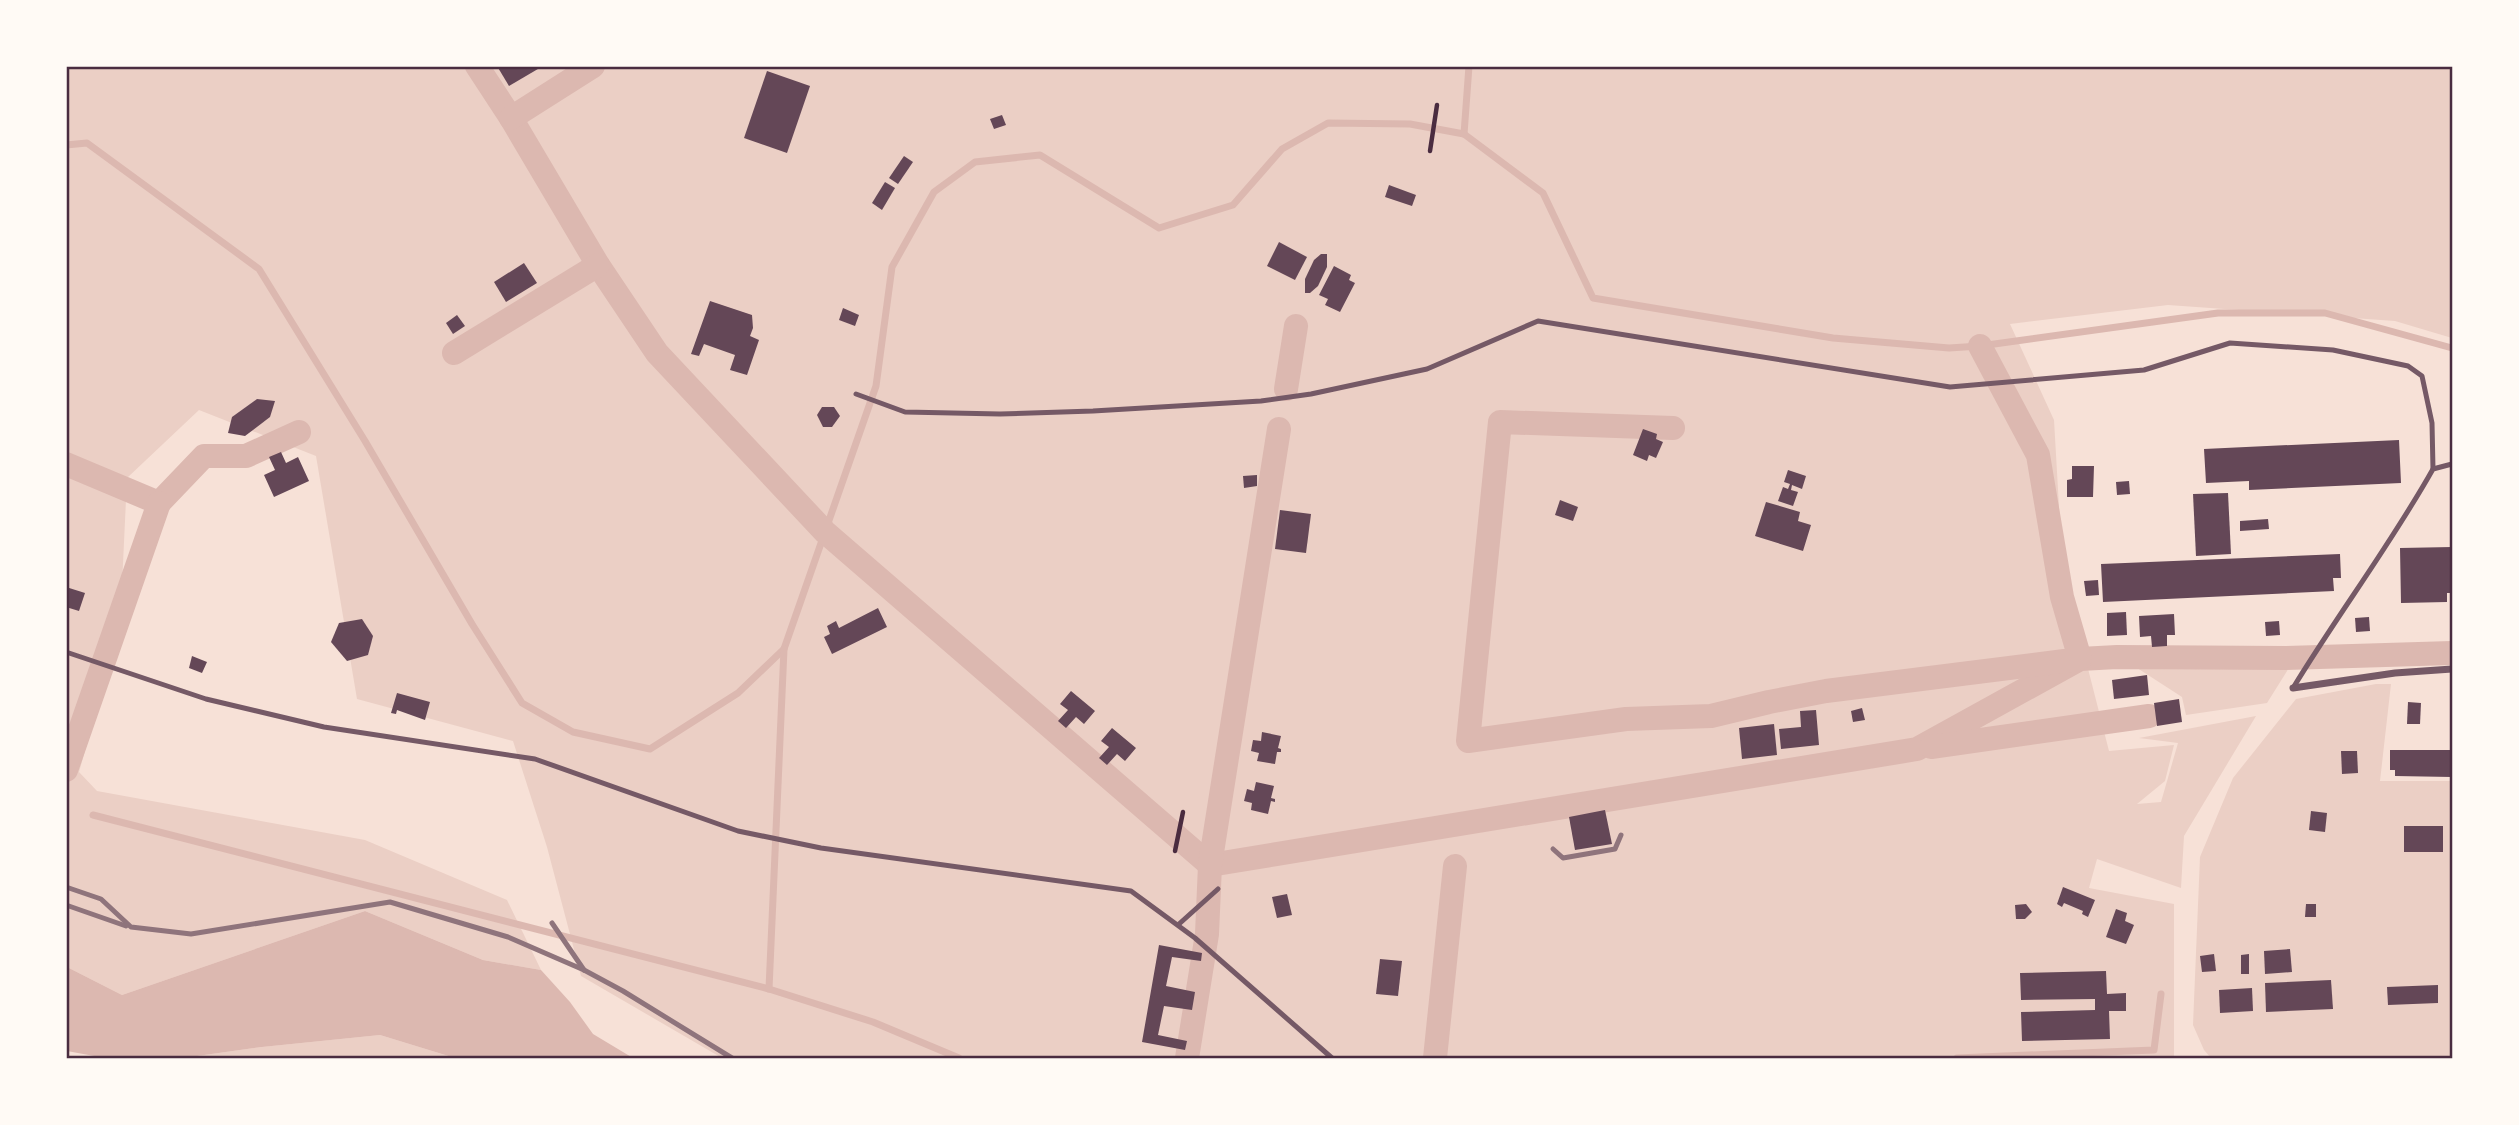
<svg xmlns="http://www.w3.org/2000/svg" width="2519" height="1125" font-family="'Space Grotesk',sans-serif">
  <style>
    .green { fill: #ebcfc5 }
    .water { fill: #dcb8b0 }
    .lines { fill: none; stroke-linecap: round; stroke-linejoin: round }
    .stream { stroke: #dcb8b0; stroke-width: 7 }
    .canal { stroke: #dcb8b0; stroke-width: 24 }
    .building { fill: #644757 }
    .path { stroke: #4a2c40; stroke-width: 4.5 }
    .service { stroke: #755966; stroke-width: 5 }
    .minor { stroke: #755966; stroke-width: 7 }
    .rail { stroke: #8f747c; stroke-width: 5 }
    .neatline { fill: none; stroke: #4a2c40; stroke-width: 2.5 }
  </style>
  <rect width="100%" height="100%" fill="#f7e1d7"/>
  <g class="green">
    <polygon points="66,67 2452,67 2452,338 2395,321 2168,305 2010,324 2054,420 2064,593 2084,653 2109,751 2174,745 2165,781 2137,804 2161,802 2178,743 2139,738 2256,716 2184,836 2181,888 2097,859 2089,888 2174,904 2174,1058 722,1058 581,976 547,847 513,741 357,699 316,456 199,410 127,478 120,628 79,772 97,791 365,840 507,900 541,970 483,960 365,911 122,995 67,967"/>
    <polygon points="2292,663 2267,703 2186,715 2182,697 2131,664"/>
    <polygon points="2376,684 2391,684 2380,781 2452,781 2452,1058 2211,1058 2204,1050 2193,1025 2200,857 2233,778 2296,699"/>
    <polygon points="380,1035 455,1058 183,1058 262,1047"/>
  </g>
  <polygon class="water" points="365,911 483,960 541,970 570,1002 593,1034 633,1058 455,1058 380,1035 262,1047 183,1058 105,1058 67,1051 67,967 122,995"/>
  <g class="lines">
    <g class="stream">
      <polyline points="1464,134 1469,66"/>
      <polyline points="66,145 87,143 259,269 365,441 472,624 522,703 573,732 650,749 738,693 784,649 876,386 892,267 934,192 975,162 1040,155 1159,228 1233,205 1282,149 1328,123 1410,124 1464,134 1543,193 1593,298 1833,338 1949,348 1980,346 2218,313 2325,313 2452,348"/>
      <polyline points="93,815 769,989 873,1022 959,1058"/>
      <polyline points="769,989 784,649"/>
      <polyline points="1957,1058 2154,1050 2161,994"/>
    </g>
    <g class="canal">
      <polyline points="477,66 511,118 598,265 657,353 825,532 1210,865 1917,749 2080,659 2117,657 2286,658 2452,653"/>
      <polyline points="511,118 593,66"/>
      <polyline points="454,353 598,265"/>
      <polyline points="1286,389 1296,326"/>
      <polyline points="1673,428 1500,422 1468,741 1626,719 1711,716 1769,702 1826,691 2080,659 2062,597 2038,455 1980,346"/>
      <polyline points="66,464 159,503 204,456 246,456 299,432"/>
      <polyline points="1931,747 2149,716"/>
      <polyline points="66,770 159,503"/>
      <polyline points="1187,1058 1207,934 1210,865 1279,429"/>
      <polyline points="1435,1058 1455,866"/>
    </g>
  </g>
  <g class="building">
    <polygon points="497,66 543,66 509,86"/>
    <polygon points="767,71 810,86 787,153 744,138"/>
    <polygon points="1002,115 1006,125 994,129 990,119"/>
    <polygon points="904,156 913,162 898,184 889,178"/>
    <polygon points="885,182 895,188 882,210 872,203"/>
    <polygon points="1389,185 1416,195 1412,206 1385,197"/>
    <polygon points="1279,242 1307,257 1295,280 1267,266"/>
    <polygon points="1321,254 1327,254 1327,267 1318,286 1310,293 1305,293 1305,279 1314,260"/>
    <polygon points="524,263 537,283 506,302 494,282"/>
    <polygon points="1334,266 1351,275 1349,280 1355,283 1340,312 1325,305 1328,299 1319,295"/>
    <polygon points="710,301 752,315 753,328 750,336 759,340 747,375 730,370 735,355 704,344 699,356 691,354"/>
    <polygon points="843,308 859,315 855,326 839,320"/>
    <polygon points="457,315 465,326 453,334 446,323"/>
    <polygon points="257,399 275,401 270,417 245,436 228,433 232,417"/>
    <polygon points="822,407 834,407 840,416 832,427 823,427 817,415"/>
    <polygon points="1643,429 1657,434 1656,439 1663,442 1656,458 1649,455 1647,461 1633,455"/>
    <polygon points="2399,440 2401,483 2249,490 2249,481 2206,483 2204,449"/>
    <polygon points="281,452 286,463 298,457 309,481 274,497 264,475 275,470 269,457"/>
    <polygon points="2072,466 2094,466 2093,497 2067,497 2067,480 2072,479"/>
    <polygon points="1788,470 1806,476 1802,489 1792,485 1791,490 1798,492 1793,506 1778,501 1783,487 1788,489 1790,484 1784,482"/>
    <polygon points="1257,475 1257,486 1244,488 1243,476"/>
    <polygon points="2129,481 2130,494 2117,495 2116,482"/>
    <polygon points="2228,493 2231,554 2196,556 2193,494"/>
    <polygon points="1560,500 1578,507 1573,521 1555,515"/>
    <polygon points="1766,502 1800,512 1798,521 1811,525 1803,551 1755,536"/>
    <polygon points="1280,510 1311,514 1306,553 1275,549"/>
    <polygon points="2268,519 2269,529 2240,531 2240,521"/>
    <polygon points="2452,547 2452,593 2447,593 2447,602 2401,603 2400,548"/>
    <polygon points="2340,554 2341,578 2333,578 2334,591 2103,602 2101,564"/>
    <polygon points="2098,580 2099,595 2086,596 2084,581"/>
    <polygon points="66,587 85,593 79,611 66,607"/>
    <polygon points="878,608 887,627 832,654 824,637 830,634 827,626 836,621 839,628"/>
    <polygon points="2126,612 2127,635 2107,636 2107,613"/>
    <polygon points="2174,614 2175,635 2167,635 2167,646 2152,647 2151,636 2140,637 2139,616"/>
    <polygon points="2369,617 2370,631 2356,632 2355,618"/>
    <polygon points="362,619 373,636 368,655 347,661 331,642 339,623"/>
    <polygon points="2279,621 2280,635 2266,636 2265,622"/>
    <polygon points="192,656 207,662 202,673 189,668"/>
    <polygon points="2147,675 2149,695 2114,699 2112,680"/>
    <polygon points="1071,691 1095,711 1084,724 1076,717 1066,728 1058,721 1068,710 1060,704"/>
    <polygon points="397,693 430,702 425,720 397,710 396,714 391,713"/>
    <polygon points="2179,699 2182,722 2157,726 2154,703"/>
    <polygon points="2408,702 2421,703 2420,724 2407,724"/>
    <polygon points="1862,708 1865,720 1853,722 1851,711"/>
    <polygon points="1816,710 1819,745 1781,749 1779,729 1801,727 1800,711"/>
    <polygon points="1774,724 1777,755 1742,759 1739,728"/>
    <polygon points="1112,728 1136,748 1125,761 1117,754 1107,765 1099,758 1109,747 1101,741"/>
    <polygon points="1262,732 1281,736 1278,748 1281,749 1281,752 1277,752 1275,764 1257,761 1259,753 1251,751 1253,740 1261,741"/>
    <polygon points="2390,750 2452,750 2452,777 2395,776 2395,770 2390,770"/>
    <polygon points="2341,751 2357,751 2358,773 2342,774"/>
    <polygon points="1256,782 1274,786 1271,798 1275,799 1275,802 1271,801 1268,814 1251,810 1252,803 1244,801 1247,789 1254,791"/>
    <polygon points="1605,810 1612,844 1575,850 1569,817"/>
    <polygon points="2311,811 2327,813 2325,832 2309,830"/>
    <rect x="2404" y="826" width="39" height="26"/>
    <polygon points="2063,887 2095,900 2088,917 2082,914 2083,911 2064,903 2062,907 2057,904"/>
    <polygon points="1287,894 1292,915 1277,918 1272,897"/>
    <polygon points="2026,904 2032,912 2025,919 2016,919 2015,905"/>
    <polygon points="2306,904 2316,904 2316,917 2305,917"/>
    <polygon points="2116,909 2127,913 2125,921 2134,925 2126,944 2106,937"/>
    <polygon points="1159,945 1202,953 1201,961 1172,957 1166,986 1195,992 1192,1010 1164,1006 1158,1035 1187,1041 1185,1050 1142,1042"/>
    <polygon points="2290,949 2292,972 2265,974 2264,951"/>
    <polygon points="2214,954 2216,971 2202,972 2200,956"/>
    <polygon points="2249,954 2249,974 2241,974 2241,955"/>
    <polygon points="1380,959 1402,961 1398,996 1376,994"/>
    <polygon points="2106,971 2107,994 2126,993 2126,1011 2109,1011 2110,1039 2022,1041 2021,1012 2095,1010 2095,999 2021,1000 2020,973"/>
    <polygon points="2331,980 2333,1009 2266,1012 2265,983"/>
    <polygon points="2438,985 2438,1003 2388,1005 2387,987"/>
    <polygon points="2252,988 2253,1011 2220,1013 2219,990"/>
  </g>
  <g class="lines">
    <g class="path">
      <polyline points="1430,151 1437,105"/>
      <polyline points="1175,851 1183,812"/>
    </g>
    <g class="service">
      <polyline points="856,394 905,412 1000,414 1093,411 1261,401 1311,394 1427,369 1538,321 1950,387 2144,370 2230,343 2333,350 2408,366 2422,376 2432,423 2433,469"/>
      <polyline points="66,652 206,699 324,727 535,759 738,831 821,848 1131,891 1195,938 1332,1058"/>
      <path d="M2293,688C2338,614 2391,544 2433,469L2452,464"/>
      <polyline points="1179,924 1218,889"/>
    </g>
    <polyline class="minor" points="2293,688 2395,673 2452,669"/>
    <g class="rail">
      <polyline points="1553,849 1563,858 1615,849 1621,835"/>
      <polyline points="66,887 101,899 131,927 191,934 390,902 508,937 584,970 623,991 732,1058"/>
      <polyline points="66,905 126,926"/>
      <polyline points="552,923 584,970"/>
    </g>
  </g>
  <rect width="2519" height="1125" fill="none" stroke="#fffaf5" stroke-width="136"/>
  <rect x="68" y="68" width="2383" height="989" class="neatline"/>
</svg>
